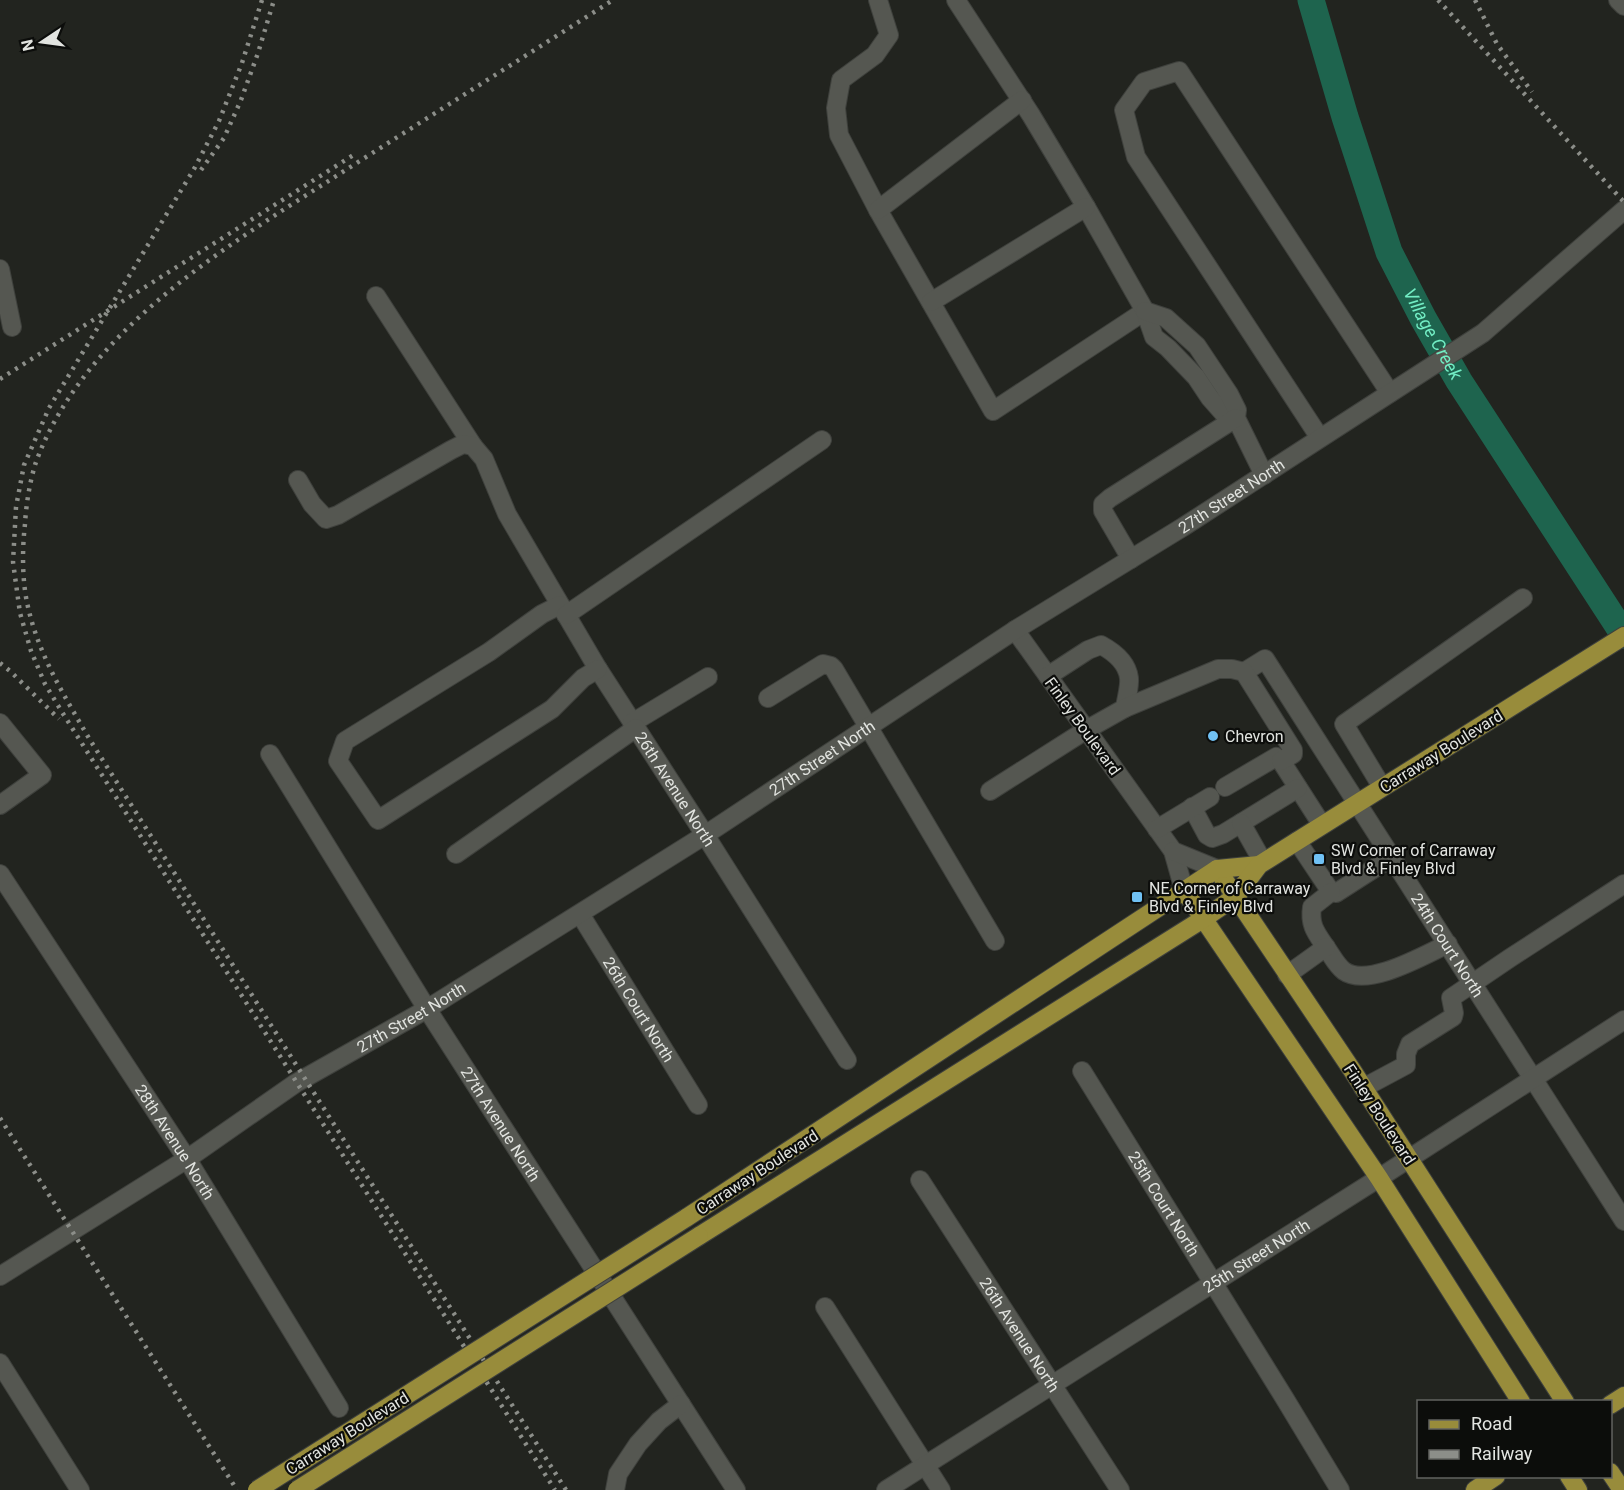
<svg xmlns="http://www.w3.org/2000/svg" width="1624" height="1490" font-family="Roboto,sans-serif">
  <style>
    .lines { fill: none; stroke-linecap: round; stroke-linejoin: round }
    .river { stroke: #1e644e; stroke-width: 27 }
    .minor-casing { stroke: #3f413d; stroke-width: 20 }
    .major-casing { stroke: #3f413d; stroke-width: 20 }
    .minor { stroke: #555751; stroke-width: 18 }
    .major { stroke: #988c3b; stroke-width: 18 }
    .rail { stroke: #8c8e89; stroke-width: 4.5; stroke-dasharray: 3 6; stroke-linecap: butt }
    .major-bridge-casing { stroke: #3f413d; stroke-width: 20; stroke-linecap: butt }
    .major-bridge { stroke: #988c3b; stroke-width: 18 }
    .poi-dot { fill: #70c1f4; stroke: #0c0d0b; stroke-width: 2 }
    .labels { text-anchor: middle; stroke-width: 4.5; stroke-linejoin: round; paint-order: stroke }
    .street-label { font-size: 16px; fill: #e2e4e0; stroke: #0c0d0b }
    .poi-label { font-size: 16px; fill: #e2e4e0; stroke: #0c0d0b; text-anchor: start }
    .water-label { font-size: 18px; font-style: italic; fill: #72edc4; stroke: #0c0d0b }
  </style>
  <rect width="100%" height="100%" fill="#22241f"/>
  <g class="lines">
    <path class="river" id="s1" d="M1311,0L1345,117L1389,252L1423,318L1459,381L1624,635"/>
    <g class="minor-casing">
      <g id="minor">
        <polyline points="878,0 889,35 875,55 841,80 836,108 839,135 878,210 993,411 1145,311"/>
        <polyline points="956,0 1031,115 1086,207 1145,311 1154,337 1168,348 1196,377 1210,398 1225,415 1236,418"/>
        <polyline points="1618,0 1624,6"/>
        <polyline points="878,210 1022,100"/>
        <polyline points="0,269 12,327"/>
        <polyline points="376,296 473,446"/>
        <polyline points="931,302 1086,207"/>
        <polyline points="1145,311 1166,318 1197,346 1229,394 1237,410 1236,418 1264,475"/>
        <polyline points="1320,438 1136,157 1124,110 1144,82 1179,71 1390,393"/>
        <path id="s2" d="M298,480L312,504L326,519L338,515L451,450L463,444L473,446L484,459L507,514L598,669L705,835L847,1060"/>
        <polyline points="1131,559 1103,511 1103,504 1110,498 1236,418"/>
        <polyline points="560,605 542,614 489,652 345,741 338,761 378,820 552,709 583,678 598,669"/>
        <polyline points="566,615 822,440"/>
        <polyline points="1015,630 1173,851 1184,890"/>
        <path id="s3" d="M1244,672L1265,659L1624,1221"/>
        <path d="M1048,676L1088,650L1101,645C1114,652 1127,662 1129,678C1130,687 1126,699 1125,708"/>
        <polyline points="768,698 823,664 831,666 834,669 995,941"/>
        <polyline points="0,723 42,775 0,805"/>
        <polyline points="632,723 708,677"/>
        <path id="s4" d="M270,754L427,1009L736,1490"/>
        <polyline points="1225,787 1276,757 1281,761 1322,825"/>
        <polyline points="1382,787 1344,724 1523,598"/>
        <polyline points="990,791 1086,730 1125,708 1218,669 1232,669 1244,672 1293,750 1293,754 1281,761"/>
        <polyline points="1192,807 1207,835 1212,838 1223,834 1298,788"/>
        <polyline points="1241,823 1263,862"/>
        <polyline points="1157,829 1210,797"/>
        <polyline points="1297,841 1331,892 1336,893 1392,857"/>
        <polyline points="1173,851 1217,869"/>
        <polyline points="456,854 636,728"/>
        <path id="s5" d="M0,874L187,1159L339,1408"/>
        <path d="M1331,892L1312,907C1309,926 1317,934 1327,949C1332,956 1337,966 1344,971C1368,988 1424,955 1448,944"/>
        <path id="s6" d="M580,914L698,1105"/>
        <polyline points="1287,975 1326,947"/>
        <path id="s7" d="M1082,1071L1285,1399L1340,1490"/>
        <polyline points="1363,1088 1406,1065 1406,1054 1410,1044 1453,1017 1454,1013 1451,998 1510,958 1624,884"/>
        <path id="s8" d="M920,1180L1120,1490"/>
        <path id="s9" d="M0,1276L187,1159L296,1083L427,1009L705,835L1015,630L1183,527L1483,333L1624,210"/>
        <polyline points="825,1307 941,1490"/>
        <polyline points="0,1363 80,1490"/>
        <polyline points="615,1490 618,1474 638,1444 659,1421 681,1404"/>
        <path id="s10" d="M886,1490L1379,1178L1624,1020"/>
      </g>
    </g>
    <g class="major-casing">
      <g id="major">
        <polyline points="1217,869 1352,1070 1565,1402"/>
        <polyline points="1184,890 1379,1178 1521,1402"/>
        <polyline points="686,1218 1217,869 1259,865"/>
        <polyline points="699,1236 1203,919 1235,897 1259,865 1624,636"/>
        <polyline points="1610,1405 1624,1396"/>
        <polyline points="1610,1472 1622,1490"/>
        <polyline points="1569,1476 1578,1490"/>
        <polyline points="1475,1490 1496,1476"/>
      </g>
    </g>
    <use href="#minor" class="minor"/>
    <use href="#major" class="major"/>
    <g class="rail">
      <polyline points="262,0 242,63 219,121 194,169 49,408 24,465 16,507 13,562 20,613 31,651 45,684 62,712 555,1490"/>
      <polyline points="1438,0 1624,202"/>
      <polyline points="1475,0 1497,44 1532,92"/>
      <polyline points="201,170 224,138 241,100 258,53 274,0"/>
      <polyline points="0,379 355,154"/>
      <polyline points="0,663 10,671 59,719"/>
      <polyline points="0,1118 237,1490"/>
      <path d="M566,1490L90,740C65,697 39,656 28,607C22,582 22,550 25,524C26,505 30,480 36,462C83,334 220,250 330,180C424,120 519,60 613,0"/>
    </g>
    <g class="major-bridge-casing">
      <g id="major-bridge">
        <polyline points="257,1490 686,1218"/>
        <polyline points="297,1490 699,1236"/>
      </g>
    </g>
    <use href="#major-bridge" class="major-bridge"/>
  </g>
  <g class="poi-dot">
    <circle cx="1213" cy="736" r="6"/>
    <rect x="1313" y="853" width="12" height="12" rx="3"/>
    <rect x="1131" y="891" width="12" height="12" rx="3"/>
  </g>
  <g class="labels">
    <g class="street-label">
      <text dy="6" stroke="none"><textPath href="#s9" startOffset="1458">27th Street North</textPath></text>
      <text transform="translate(1083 726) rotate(54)" y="6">Finley Boulevard</text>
      <text transform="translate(1441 751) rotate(-32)" y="6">Carraway Boulevard</text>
      <text dy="6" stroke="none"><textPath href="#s9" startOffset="972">27th Street North</textPath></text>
      <text dy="6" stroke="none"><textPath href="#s2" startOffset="614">26th Avenue North</textPath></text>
      <text dy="6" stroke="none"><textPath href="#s3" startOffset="364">24th Court North</textPath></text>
      <text dy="6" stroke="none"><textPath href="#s6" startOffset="112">26th Court North</textPath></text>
      <text dy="6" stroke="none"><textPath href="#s9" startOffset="486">27th Street North</textPath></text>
      <text transform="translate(1380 1114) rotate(57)" y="6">Finley Boulevard</text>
      <text dy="6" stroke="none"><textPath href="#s4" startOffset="436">27th Avenue North</textPath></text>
      <text dy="6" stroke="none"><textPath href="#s5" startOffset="320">28th Avenue North</textPath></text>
      <text transform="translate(757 1172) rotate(-33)" y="6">Carraway Boulevard</text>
      <text dy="6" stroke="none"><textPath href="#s7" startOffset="156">25th Court North</textPath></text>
      <text dy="6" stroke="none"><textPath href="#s10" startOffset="438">25th Street North</textPath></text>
      <text dy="6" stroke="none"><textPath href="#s8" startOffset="184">26th Avenue North</textPath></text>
      <text transform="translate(347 1433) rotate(-32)" y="6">Carraway Boulevard</text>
    </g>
    <g class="poi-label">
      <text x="1225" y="742">Chevron</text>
      <text x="1331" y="856">SW Corner of Carraway<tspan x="1331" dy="18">Blvd &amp; Finley Blvd</tspan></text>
      <text x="1149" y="894">NE Corner of Carraway<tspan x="1149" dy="18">Blvd &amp; Finley Blvd</tspan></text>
    </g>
    <g class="water-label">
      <text dy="6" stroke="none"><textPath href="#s1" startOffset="357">Village Creek</textPath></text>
    </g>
  </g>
  <rect x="1417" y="1400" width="195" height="78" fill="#0c0d0b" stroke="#626360" stroke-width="1.5"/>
  <rect x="1429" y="1420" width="30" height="9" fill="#988c3b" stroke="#626360" stroke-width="1.5"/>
  <text x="1471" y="1430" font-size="18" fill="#e2e4e0">Road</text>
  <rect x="1429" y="1450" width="30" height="9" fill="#8c8e89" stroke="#626360" stroke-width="1.5"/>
  <text x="1471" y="1460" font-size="18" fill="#e2e4e0">Railway</text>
  <g transform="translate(42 42) rotate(257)" stroke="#0c0d0b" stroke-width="4.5" paint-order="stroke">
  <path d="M0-4.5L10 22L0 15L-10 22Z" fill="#e2e4e0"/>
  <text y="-9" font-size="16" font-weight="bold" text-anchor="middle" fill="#e2e4e0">N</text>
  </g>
</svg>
